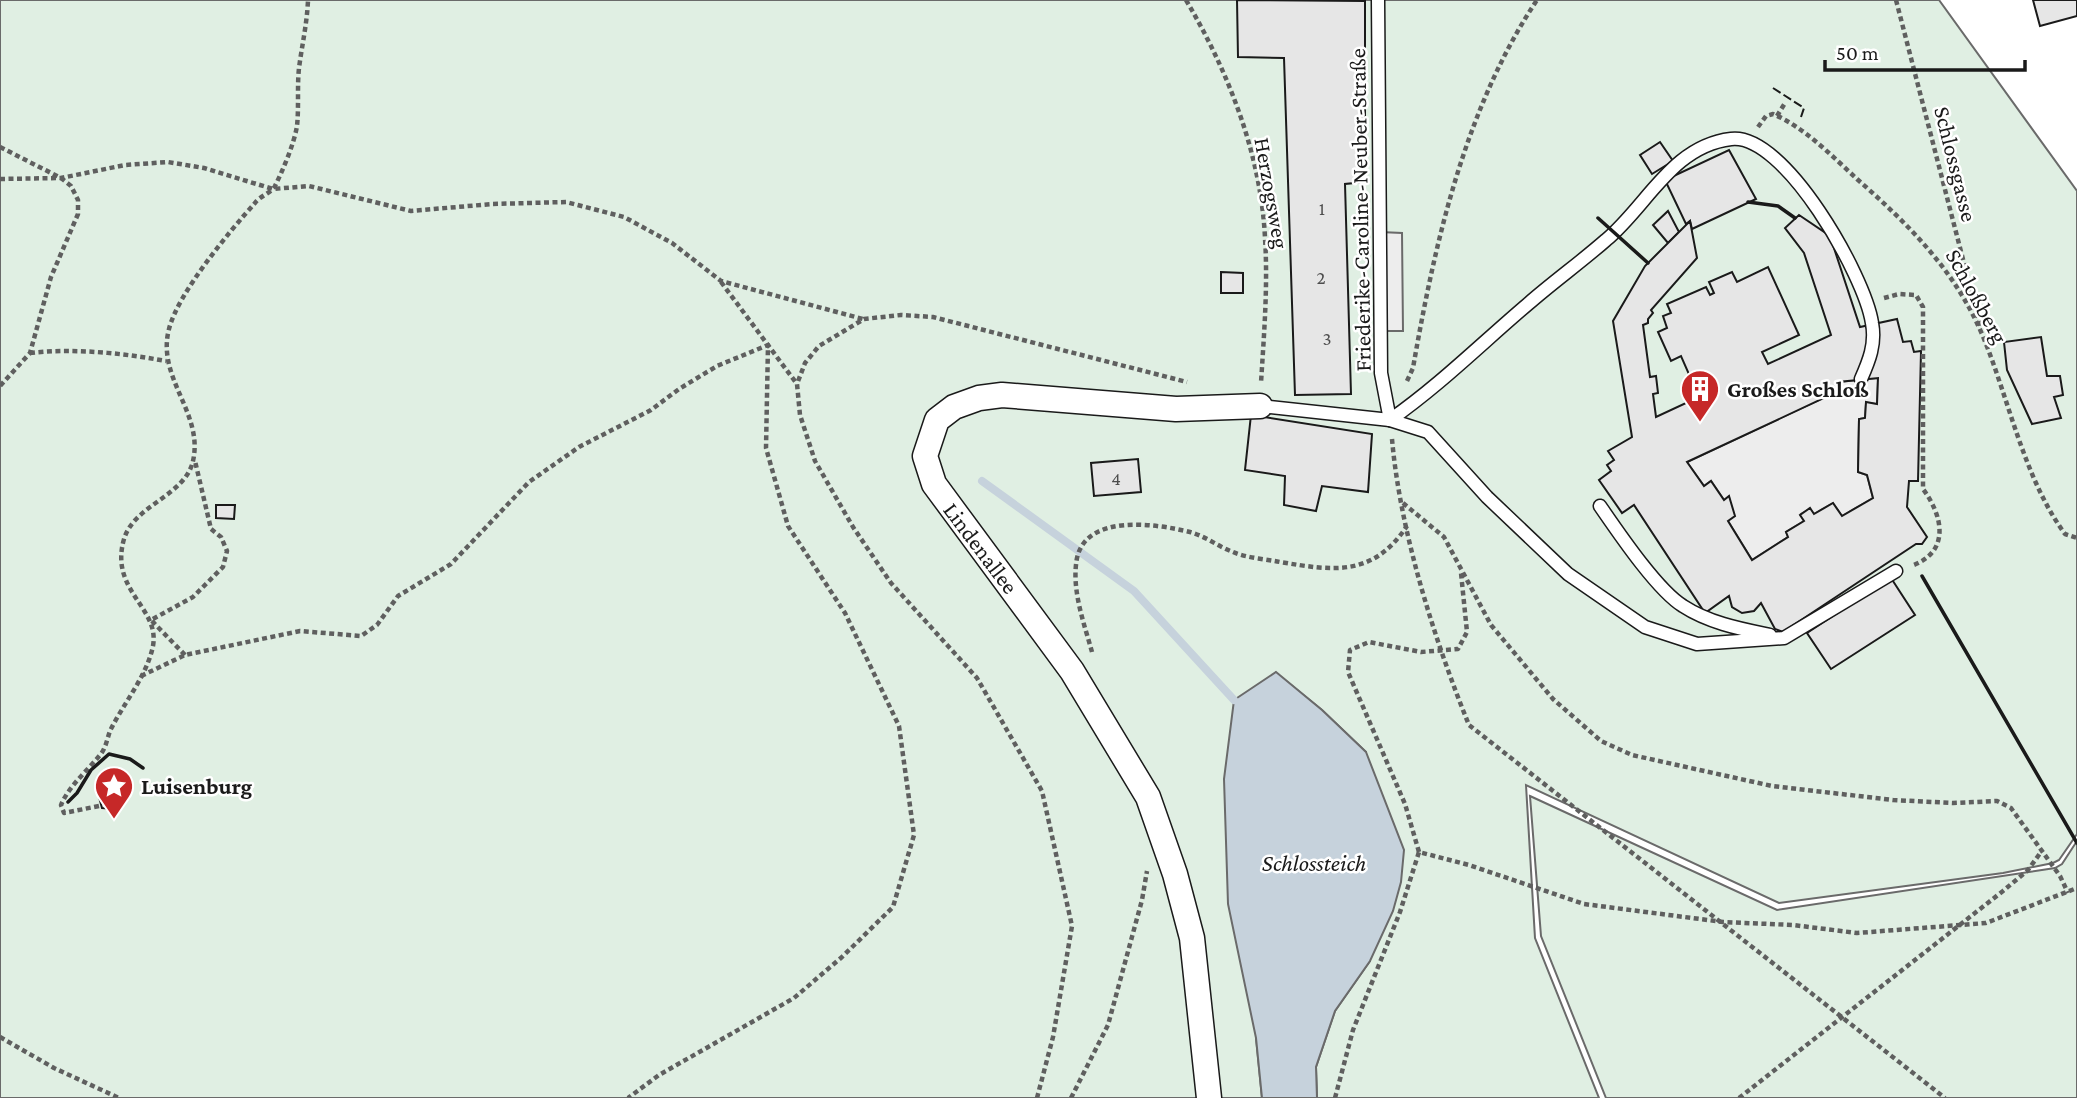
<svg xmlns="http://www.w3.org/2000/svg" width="2077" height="1098" font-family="'Crimson Pro',serif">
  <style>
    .green { fill: #e0efe3; stroke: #6a6a6a; stroke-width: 2 }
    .parking { fill: #ededed; stroke: #6a6a6a; stroke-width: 2 }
    .water { fill: #c6d2dc; stroke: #6a6a6a; stroke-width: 2 }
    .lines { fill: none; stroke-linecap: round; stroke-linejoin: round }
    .stream { stroke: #c6d2dc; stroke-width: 8 }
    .building { fill: #e6e6e6; stroke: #1a1a1a; stroke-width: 2; fill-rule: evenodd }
    .service-casing { stroke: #1a1a1a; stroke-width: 15 }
    .minor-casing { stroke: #1a1a1a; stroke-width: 27 }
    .path { stroke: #5f5f5f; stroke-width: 4.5; stroke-dasharray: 5 3.5; stroke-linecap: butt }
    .service { stroke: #fff; stroke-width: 12 }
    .minor { stroke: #fff; stroke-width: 24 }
    .fence { stroke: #1a1a1a; stroke-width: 2; stroke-dasharray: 9 3.5; stroke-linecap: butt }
    .wall { stroke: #1a1a1a; stroke-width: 3.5 }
    .labels { text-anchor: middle; stroke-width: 5; stroke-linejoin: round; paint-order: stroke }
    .number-label { font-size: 19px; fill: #4d4d4d }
    .street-label { font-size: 23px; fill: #1a1a1a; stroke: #fff }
    .poi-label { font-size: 23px; font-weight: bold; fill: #1a1a1a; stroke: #fff; text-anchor: start }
    .water-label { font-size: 24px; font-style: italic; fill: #1a1a1a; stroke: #fff }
  </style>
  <rect width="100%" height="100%" fill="#fff"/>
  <g class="green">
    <polygon points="0,0 1939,0 2077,191 2077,834 2059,860 2053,863 2003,873 1779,903 1526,785 1535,938 1599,1098 1317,1098 1316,1067 1335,1011 1370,961 1366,752 1322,710 1276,673 1256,1038 1262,1098 0,1098"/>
    <polygon points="1530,796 1777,910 2055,868 2062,864 2077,841 2077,1098 1606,1098 1541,936"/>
  </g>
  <g class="parking">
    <polygon points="1380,232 1402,233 1403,331 1381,331"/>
    <polygon points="1878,378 1877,404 1866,403 1865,418 1859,419 1858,472 1867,475 1873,498 1842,516 1833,503 1814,514 1810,509 1801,514 1804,521 1786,532 1788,537 1752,560 1728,521 1731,511 1729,497 1724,500 1711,481 1704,486 1687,462 1838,391 1838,382"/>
  </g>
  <polygon class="water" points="1276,672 1322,710 1366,752 1404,850 1401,882 1393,911 1370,961 1335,1011 1316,1067 1317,1098 1262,1098 1256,1038 1228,904 1224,779 1234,700"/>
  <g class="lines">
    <polyline class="stream" points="982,481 1134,591 1234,700"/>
  </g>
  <g class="building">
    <polygon points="1237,0 1365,1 1365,182 1345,184 1351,394 1295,395 1284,58 1238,57"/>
    <polygon points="2033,0 2077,0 2077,16 2040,26"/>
    <polygon points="1660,142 1673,161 1652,174 1640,155"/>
    <polygon points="1729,150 1756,199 1692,229 1690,221 1686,224 1665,180"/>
    <polygon points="1668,211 1679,232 1668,243 1653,225"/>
    <path d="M1799,215L1830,236L1860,327L1897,319L1903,342L1911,341L1914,352L1921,351L1918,481H1909L1907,507L1927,537L1922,544H1916L1783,632L1775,629L1761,603L1754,611L1742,613L1732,607L1729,596L1705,613L1634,505L1622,513L1599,480L1611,471L1607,465L1614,460L1608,451L1632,437L1613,321L1645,266L1690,221L1697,258L1651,310L1653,313L1648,319V323L1643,325L1650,377L1656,376L1658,393L1653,394L1656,417L1699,397L1681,356L1671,361L1658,332L1667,328L1663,316L1671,313L1667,304L1706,287L1710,295L1714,293L1709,282L1732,272L1737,282L1768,267L1799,335L1762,352L1768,364L1831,335L1804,253L1785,228ZM1878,378L1877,404L1866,402L1865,418L1859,419L1858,472L1867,475L1873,498L1842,516L1833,503L1814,514L1810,508L1800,515L1804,521L1786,532L1788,537L1752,560L1728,521L1735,516L1729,496L1724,500L1711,481L1704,486L1687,462L1839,391L1838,382Z"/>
    <polygon points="1221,272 1243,273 1243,293 1221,293"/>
    <polygon points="2041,337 2047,376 2060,376 2063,395 2054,397 2061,418 2032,424 2007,370 2004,342"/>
    <polygon points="1251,415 1372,434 1368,492 1322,486 1316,511 1284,505 1285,476 1245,470"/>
    <polygon points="1138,459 1141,492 1094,496 1091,463"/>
    <polygon points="216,505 235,505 234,519 216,518"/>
    <polygon points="1891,578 1915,615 1831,669 1807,633"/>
    <polygon points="107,788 119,791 122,801 114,809 102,808 99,797"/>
  </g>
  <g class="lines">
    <g class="service-casing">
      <g id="service">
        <polyline points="1378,0 1381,373 1390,420"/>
        <polyline points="1260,406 1390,420 1428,432 1487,497 1568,574 1645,627 1697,644 1784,638 1896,571"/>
        <path d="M1390,420C1440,385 1482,343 1528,304C1553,282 1581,262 1606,240C1647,206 1672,146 1731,139C1784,132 1865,276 1872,323C1876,344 1869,361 1861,379"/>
        <path d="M1600,506C1618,532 1657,590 1683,606C1709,623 1741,629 1770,635"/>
      </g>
    </g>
    <g class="minor-casing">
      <polyline id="minor" points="1209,1098 1192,938 1175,874 1148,797 1072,671 934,484 925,456 937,420 954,407 979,398 1002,395 1176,409 1260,406"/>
    </g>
    <g class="path">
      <path d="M1186,0C1228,71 1261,154 1265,238C1268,286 1264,334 1261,383"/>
      <polyline points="1896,0 1981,329"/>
      <polyline points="1777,116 1785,103"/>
      <path d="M1758,127L1766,116L1773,114C1804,127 1832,156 1857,179C1909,225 1957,272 1984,339C2010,403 2024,478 2065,534L2077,538"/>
      <polyline points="0,147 61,178 71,186 78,200 78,214 51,277 30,353 0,386"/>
      <polyline points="0,179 61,178 125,165 168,162 204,168 273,189 309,186 411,211 492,204 566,202 624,217 672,243 721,281 863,319"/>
      <polyline points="721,282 797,384"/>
      <path d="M1884,298L1899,294L1916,295L1923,307V489C1943,516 1951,552 1911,566"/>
      <path d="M30,353C74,348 122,353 166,361"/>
      <path d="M1407,381L1413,368C1435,242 1465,108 1537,0"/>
      <path d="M1392,439C1400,531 1434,639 1469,725L1945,1098"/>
      <polyline points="1403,503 1444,537 1491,625 1553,699 1601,741 1632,755 1772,786 1893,800 1953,803 1997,801 2011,808 2060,876 2068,893"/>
      <path d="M1092,652C1084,623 1071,589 1077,558C1087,513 1157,524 1190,532C1205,536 1219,547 1233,552C1247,558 1265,559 1280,562C1334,571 1373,577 1407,526"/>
      <polyline points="185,655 151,620 193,597 223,567 227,551 221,537 211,529 195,461"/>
      <polyline points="141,676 185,655 300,631 361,636 377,625 398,596 451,564 529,482 579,447 651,410 679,389 717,366 768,345 766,448 788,526 845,613 899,726 914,835 893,907 842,957 794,998 659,1075 628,1098"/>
      <path d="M99,806L64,813L61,805C69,786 87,771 100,755C106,748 107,739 110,731C123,704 147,676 153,646C160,607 109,591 124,539C134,505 185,496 193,461C204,413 156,378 169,329C178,293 229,232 255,203C260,196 271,193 275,186C283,170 294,144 297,126C299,107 297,87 299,68C302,45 307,24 308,0"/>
      <polyline points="1419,852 1405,804 1348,672 1350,650 1369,642 1421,652 1458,649 1467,632 1461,573"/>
      <polyline points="0,1037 54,1068 119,1098"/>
      <polyline points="1037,1098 1053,1037 1072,926 1042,791 977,678 891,583 853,527 815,461 800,415 797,384 805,363 819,346 864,319 901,315 933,317 1187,382"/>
      <polyline points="1071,1098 1108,1025 1142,900 1147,871"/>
      <polyline points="1335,1098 1353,1030 1400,912 1419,852 1469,865 1584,904 1723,922 1793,925 1857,933 1986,923 2077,888"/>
      <polyline points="1739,1098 2003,891 2028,870 2041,852"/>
    </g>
    <use href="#service" class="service"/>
    <use href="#minor" class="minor"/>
    <polyline class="fence" points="1773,88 1804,108 1801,117"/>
    <g class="wall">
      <polyline points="1748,202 1778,206 1795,218"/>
      <polyline points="1598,218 1648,263"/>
      <polyline points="1922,576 2077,843"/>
      <polyline points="68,802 77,793 91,770 109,754 130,759 143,768"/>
    </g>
  </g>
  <defs>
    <g id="building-pin" transform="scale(2.0125)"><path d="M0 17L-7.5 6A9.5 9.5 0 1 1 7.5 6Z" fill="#c62828" stroke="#fff"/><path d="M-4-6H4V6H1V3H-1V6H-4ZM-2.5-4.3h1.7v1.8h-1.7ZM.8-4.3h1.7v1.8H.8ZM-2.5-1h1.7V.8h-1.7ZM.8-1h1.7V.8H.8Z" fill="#fff"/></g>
    <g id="sight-pin" transform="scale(2.0125)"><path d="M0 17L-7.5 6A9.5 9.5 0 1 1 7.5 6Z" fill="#c62828" stroke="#fff"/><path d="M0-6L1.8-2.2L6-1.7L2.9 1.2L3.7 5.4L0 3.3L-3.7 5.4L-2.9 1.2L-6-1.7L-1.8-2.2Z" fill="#fff"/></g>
  </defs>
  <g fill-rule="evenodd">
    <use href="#building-pin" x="1700" y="389"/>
    <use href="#sight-pin" x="114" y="786"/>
  </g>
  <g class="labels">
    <g class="number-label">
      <text x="1322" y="215">1</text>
      <text x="1321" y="284">2</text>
      <text x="1327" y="345">3</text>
      <text x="1116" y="485">4</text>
    </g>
    <g class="street-label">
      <text transform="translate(1956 164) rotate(76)" y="8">Schlossgasse</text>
      <text transform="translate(1272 193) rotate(80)" y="8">Herzogsweg</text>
      <text transform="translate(1360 210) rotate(-91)" y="8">Friederike-Caroline-Neuber-Straße</text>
      <text transform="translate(1977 296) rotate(61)" y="8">Schloßberg</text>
      <text transform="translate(981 548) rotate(53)" y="8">Lindenallee</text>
    </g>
    <g class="poi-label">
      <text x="1727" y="397">Großes Schloß</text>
      <text x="141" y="794">Luisenburg</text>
    </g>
    <g class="water-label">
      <text x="1314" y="871">Schlossteich</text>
    </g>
  </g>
  <path d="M1825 60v10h200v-10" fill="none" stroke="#1a1a1a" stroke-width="3.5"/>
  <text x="1836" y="60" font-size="21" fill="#1a1a1a" stroke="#ffffff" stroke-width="5" paint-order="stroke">50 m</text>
</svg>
